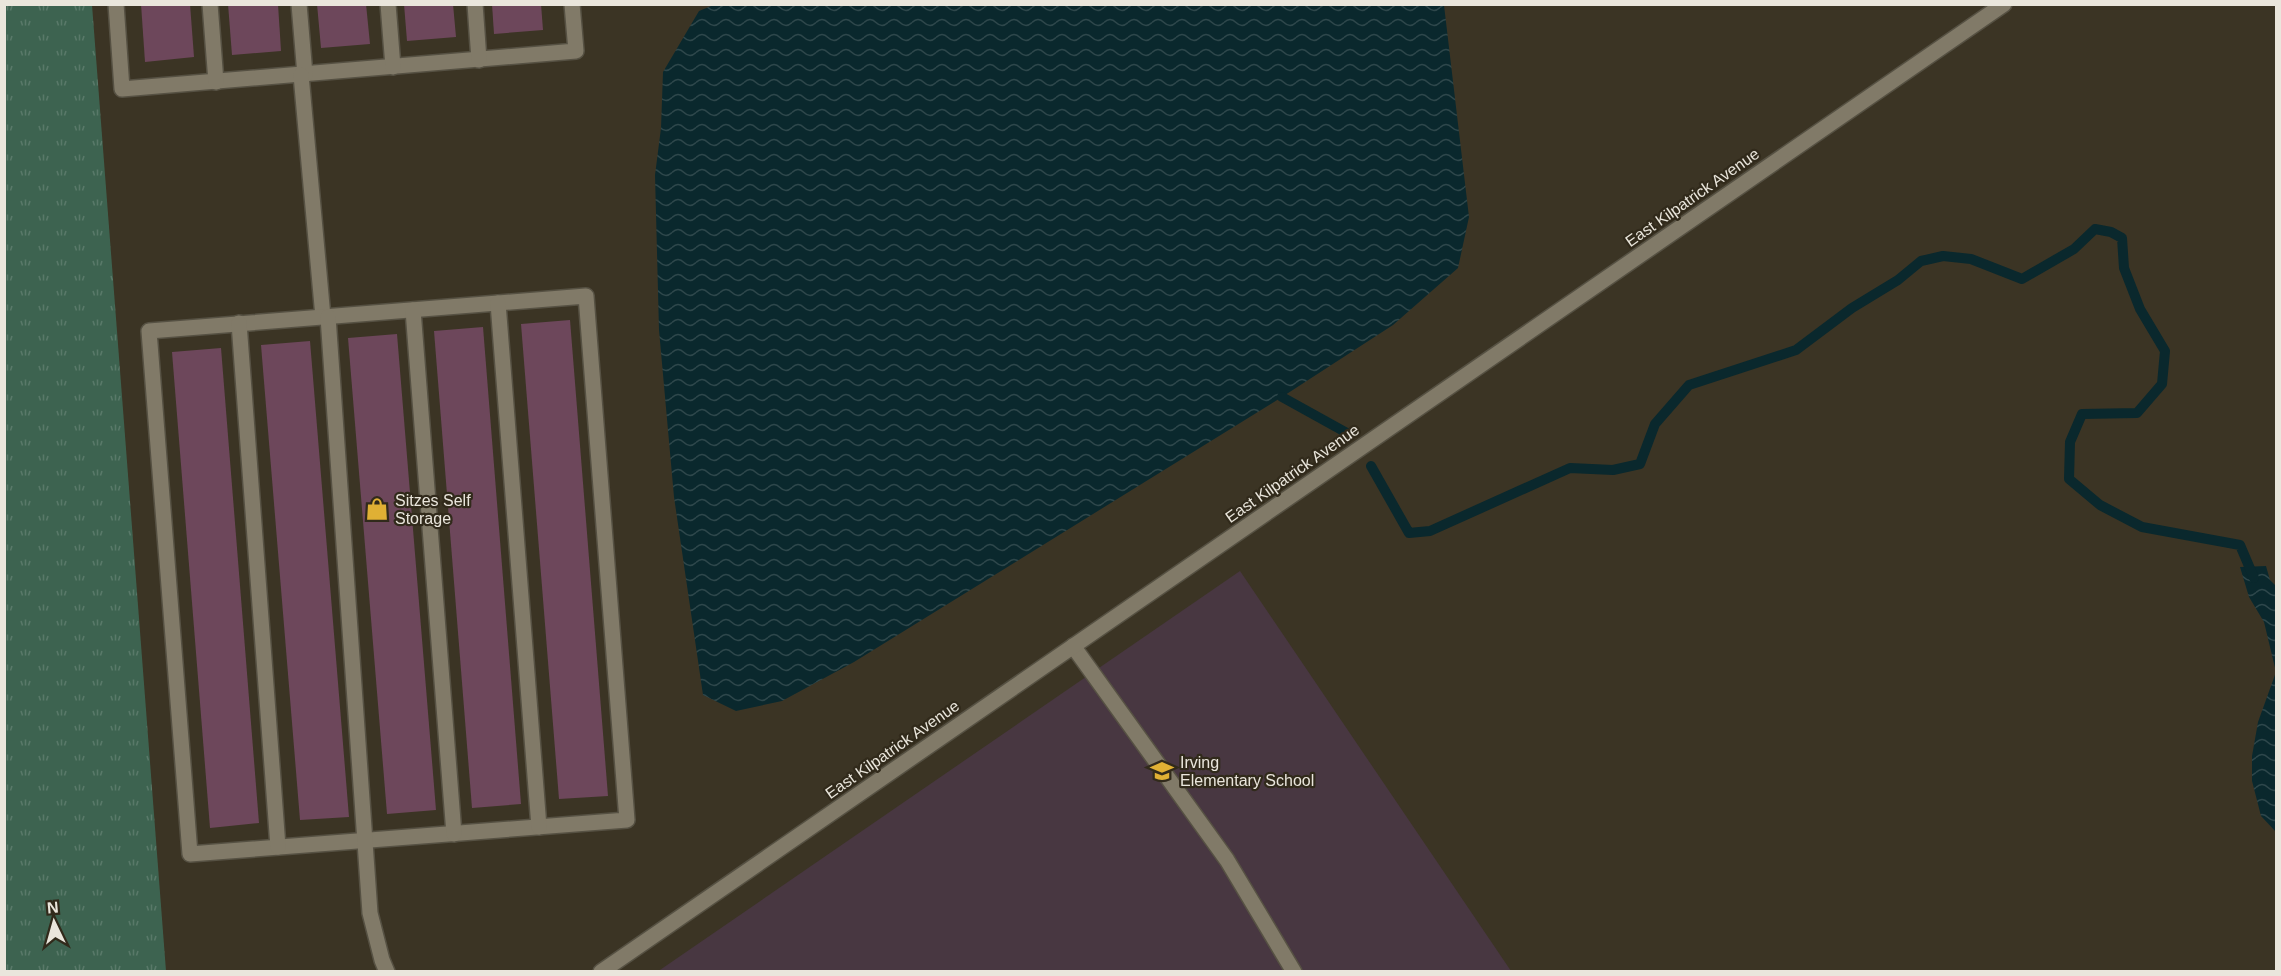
<svg xmlns="http://www.w3.org/2000/svg" width="2281" height="976" font-family="Arial,sans-serif">
  <style>
    .education { fill: #483741 }
    .grass { fill: url(#grass-tufts) }
    .water { fill: url(#water-waves) }
    .lines { fill: none; stroke-linecap: round; stroke-linejoin: round }
    .stream { stroke: #0a282d; stroke-width: 10 }
    .building { fill: #6d475b }
    .minor-casing { stroke: #565143; stroke-width: 18 }
    .minor { stroke: #817a68; stroke-width: 15 }
    .labels { text-anchor: middle; stroke-width: 4.5; stroke-linejoin: round; paint-order: stroke }
    .street-label { font-size: 16px; fill: #eae6dc; stroke: #312a1b }
    .poi-label { font-size: 16px; fill: #eae6dc; stroke: #312a1b; text-anchor: start }
  </style>
  <defs>
    <pattern id="grass-tufts" width="24" height="20" patternUnits="userSpaceOnUse" patternTransform="scale(1.5)"><rect width="24" height="20" fill="#3d6350"/><path d="M3 7l-1-3M5 7V3M7 7l1-3M15 17l-1-3M17 17v-4M19 17l1-3" fill="none" stroke="#597969"/></pattern>
    <pattern id="water-waves" width="16" height="10" patternUnits="userSpaceOnUse" patternTransform="scale(1.5)"><rect width="16" height="10" fill="#0a282d"/><path d="M0 5q4-4 8 0t8 0" fill="none" stroke="#2e474b"/></pattern>
  </defs>
  <rect width="100%" height="100%" fill="#3b3424"/>
  <polygon class="education" points="1240,571 1511,971 657,972"/>
  <polygon class="grass" points="5,4 92,5 166,971 5,971"/>
  <g class="water">
    <polygon points="716,4 1444,5 1469,217 1458,268 1393,325 1282,397 854,662 782,701 736,711 703,695 674,497 659,330 655,175 661,128 663,72 699,11"/>
    <polygon points="2266,566 2270,580 2276,586 2276,832 2261,816 2252,781 2252,756 2258,722 2276,672 2264,622 2249,597 2240,567"/>
  </g>
  <g class="lines">
    <g class="stream">
      <polyline points="1282,397 1347,433"/>
      <polyline points="1371,466 1409,533 1430,531 1570,468 1613,470 1640,464 1655,424 1689,385 1796,350 1852,308 1898,280 1921,261 1943,256 1971,259 2022,279 2074,249 2095,229 2111,232 2122,238 2124,268 2140,309 2165,351 2162,384 2137,413 2082,414 2070,442 2069,479 2100,505 2142,527 2240,545 2254,578"/>
    </g>
  </g>
  <g class="building">
    <polygon points="141,4 190,4 194,57 145,62"/>
    <polygon points="228,4 278,4 281,51 232,55"/>
    <polygon points="317,4 366,4 370,44 321,48"/>
    <polygon points="404,4 453,4 456,37 407,41"/>
    <polygon points="492,4 541,4 543,30 494,34"/>
    <polygon points="570,320 608,796 559,799 521,324"/>
    <polygon points="483,327 521,804 472,808 434,331"/>
    <polygon points="397,334 436,810 387,814 348,338"/>
    <polygon points="310,341 349,817 300,820 261,345"/>
    <polygon points="221,348 259,823 210,828 172,352"/>
  </g>
  <g class="lines">
    <g class="minor-casing">
      <g id="minor">
        <polyline points="116,4 122,89 576,51 572,4"/>
        <polyline points="210,4 216,82"/>
        <polyline points="299,4 305,75"/>
        <polyline points="388,4 393,67"/>
        <polyline points="475,4 479,60"/>
        <polyline points="301,75 323,317"/>
        <polygon points="586,296 627,820 190,854 149,331"/>
        <polyline points="498,303 539,827"/>
        <polyline points="413,310 454,834"/>
        <polyline points="328,317 370,913 382,960 387,972"/>
        <polyline points="239,323 278,847"/>
        <polyline points="1073,646 1227,860 1294,972"/>
        <polyline points="601,972 2004,4"/>
      </g>
    </g>
    <use href="#minor" class="minor"/>
  </g>
  <defs>
    <g id="shop-bare" transform="scale(1.8)"><path d="M-5-2.5h2.3a2.7 3.5 0 0 1 5.4 0H5L5.5 6h-11ZM-1.5-2.5h3a1.5 2.3 0 0 0-3 0Z" fill="#e0b034" stroke="#312a1b" stroke-width="2.5" paint-order="stroke"/></g>
    <g id="school-bare" transform="scale(1.8)"><path d="M0-5L7-2L0 1L-7-2ZM-4 1L0 2.5L4 1V4Q0 6-4 4Z" fill="#e0b034" stroke="#312a1b" stroke-width="2.5" paint-order="stroke"/></g>
  </defs>
  <g fill-rule="evenodd">
    <use href="#shop-bare" x="377" y="509"/>
    <use href="#school-bare" x="1162" y="771"/>
  </g>
  <g class="labels">
    <g class="street-label">
      <text transform="translate(1692 197) rotate(-35)" y="6">East Kilpatrick Avenue</text>
      <text transform="translate(1292 473) rotate(-35)" y="6">East Kilpatrick Avenue</text>
      <text transform="translate(892 749) rotate(-35)" y="6">East Kilpatrick Avenue</text>
    </g>
    <g class="poi-label">
      <text x="395" y="506">Sitzes Self<tspan x="395" dy="18">Storage</tspan></text>
      <text x="1180" y="768">Irving<tspan x="1180" dy="18">Elementary School</tspan></text>
    </g>
  </g>
  <rect width="2281" height="976" fill="none" stroke="#eae6dc" stroke-width="12"/>
  <g transform="translate(54 922) rotate(355)" stroke="#312a1b" stroke-width="4.5" paint-order="stroke">
  <path d="M0-4.5L10 22L0 15L-10 22Z" fill="#eae6dc"/>
  <text y="-9" font-size="16" font-weight="bold" text-anchor="middle" fill="#eae6dc">N</text>
  </g>
</svg>
